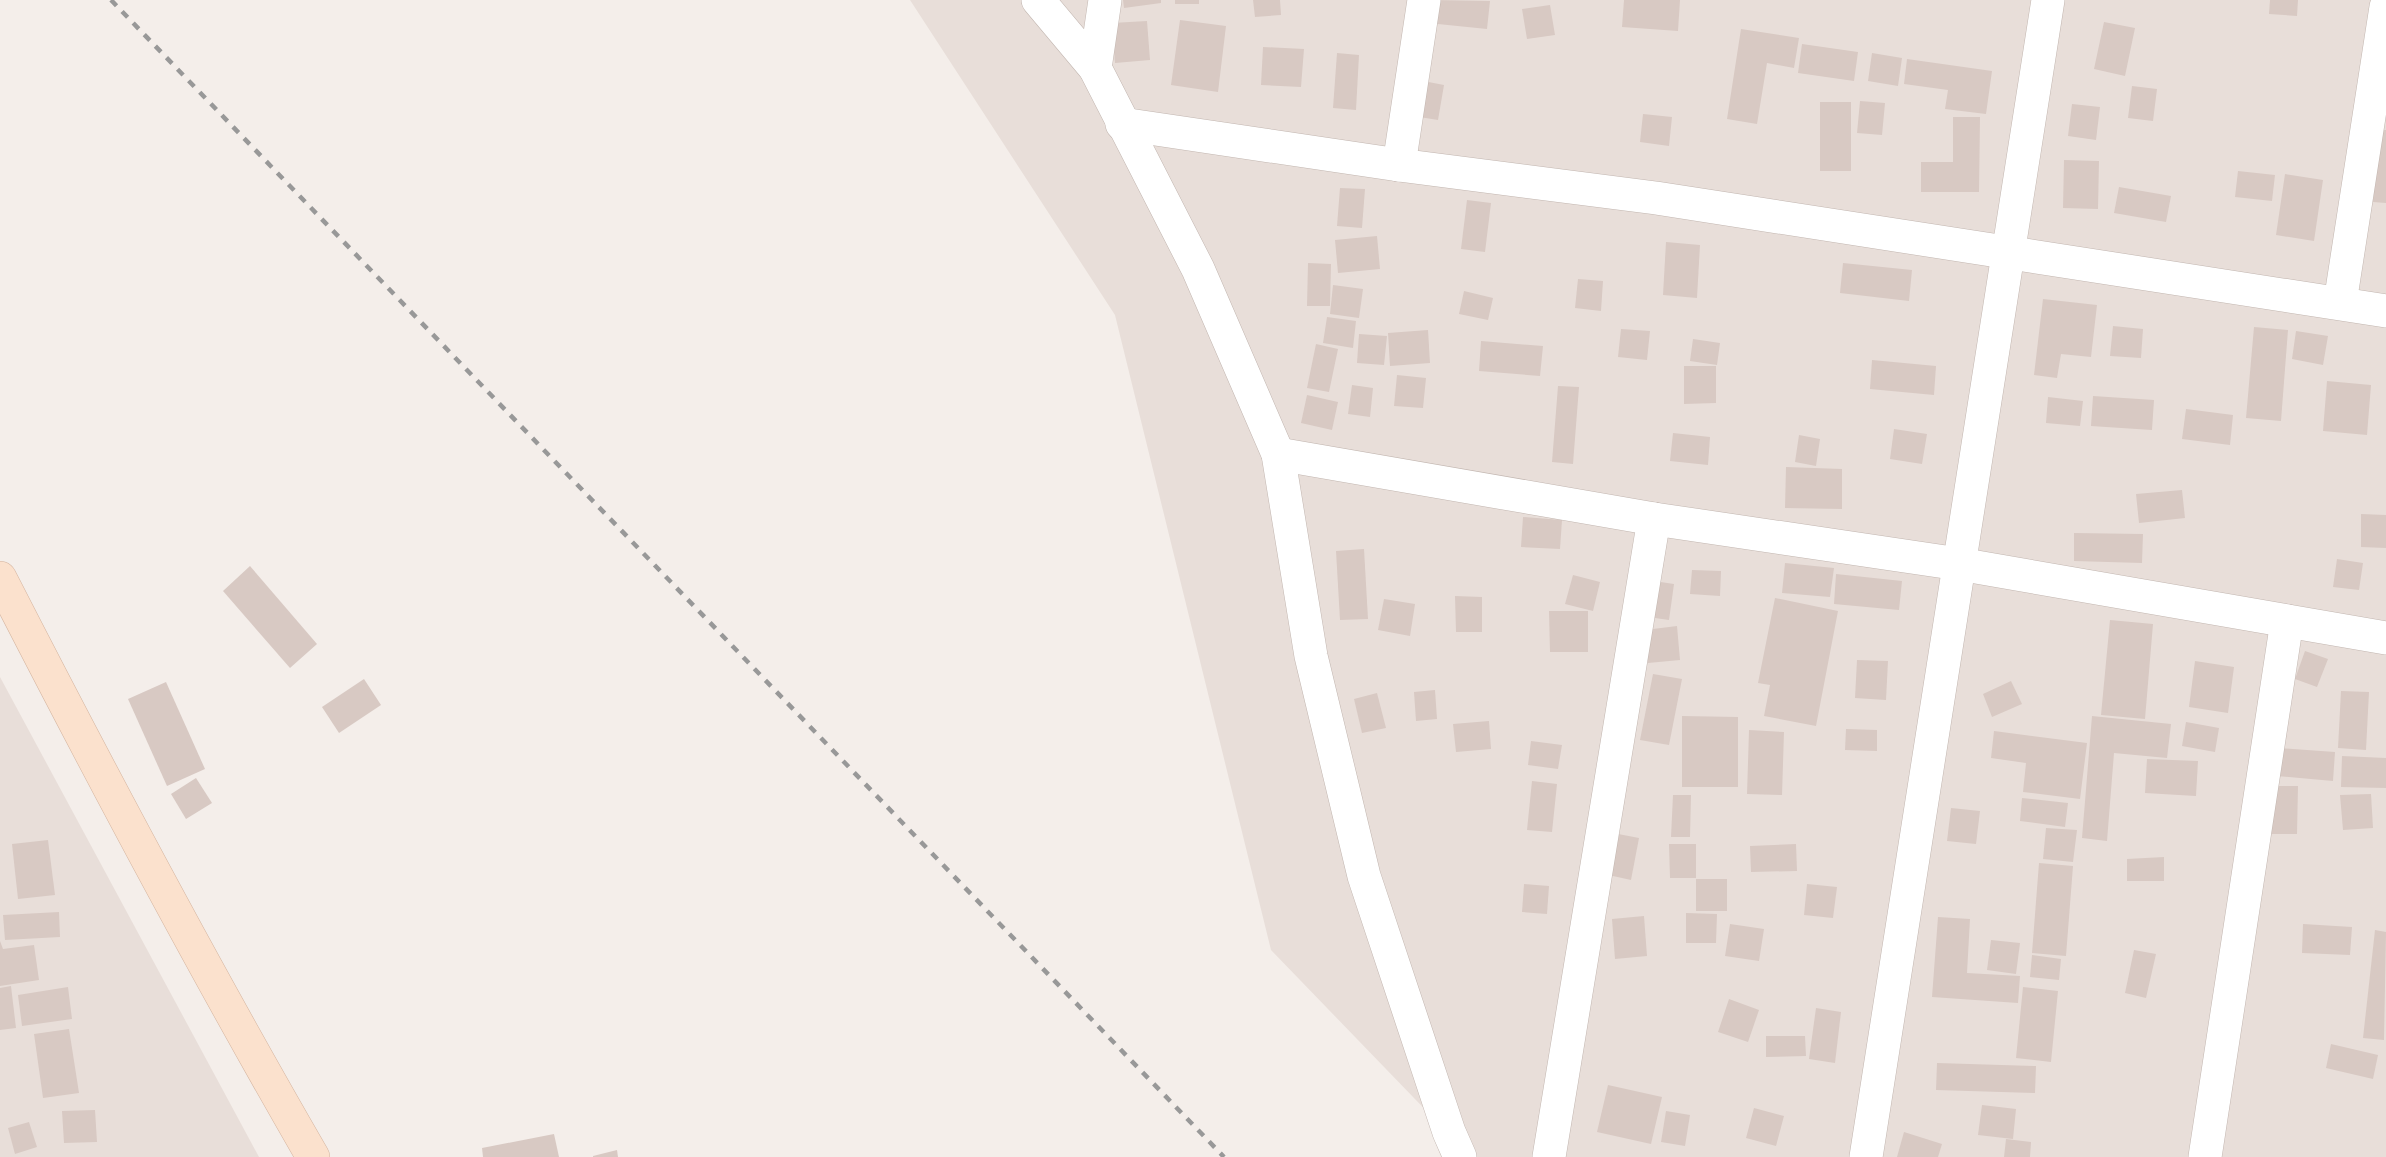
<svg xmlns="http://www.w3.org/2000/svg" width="2386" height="1157" font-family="'DM Sans',sans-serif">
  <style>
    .residential { fill: #e8ded9 }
    .building { fill: #d8c9c3 }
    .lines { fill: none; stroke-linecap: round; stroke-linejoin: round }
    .minor-casing { stroke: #c2b6b0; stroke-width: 34 }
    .secondary-casing { stroke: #d4b49f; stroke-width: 34 }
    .minor { stroke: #fff; stroke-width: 33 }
    .secondary { stroke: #fbe1cd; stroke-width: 33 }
    .rail { stroke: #989898; stroke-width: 4.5; stroke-dasharray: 8 8; stroke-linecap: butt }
  </style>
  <rect width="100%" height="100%" fill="#f4eeea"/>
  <g class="residential">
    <polygon points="910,0 2386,0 2386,1157 1471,1157 1271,950 1115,315"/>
    <polygon points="0,677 259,1157 0,1157"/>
  </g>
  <g class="building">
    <polygon points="1123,0 1161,0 1161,3 1124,8"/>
    <rect x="1175" y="0" width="24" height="4"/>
    <polygon points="1253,0 1280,0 1281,15 1255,17"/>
    <polygon points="1431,0 1490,1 1487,29 1428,23"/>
    <polygon points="1624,0 1680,0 1678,31 1622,27"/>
    <polygon points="2270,0 2298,0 2297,16 2269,14"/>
    <polygon points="1550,5 1555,35 1527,39 1522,9"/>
    <polygon points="1180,20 1226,26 1218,92 1171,85"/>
    <polygon points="1147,21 1150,60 1115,63 1112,23"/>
    <polygon points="2104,22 2135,28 2125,76 2094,69"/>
    <polygon points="1741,29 1799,38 1794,68 1767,63 1757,124 1727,119"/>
    <polygon points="1802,44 1858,52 1854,81 1798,73"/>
    <polygon points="1263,47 1304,49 1301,87 1261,85"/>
    <polygon points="1337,53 1359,55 1356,110 1333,108"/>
    <polygon points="1872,53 1902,58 1898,86 1868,81"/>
    <polygon points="1907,59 1992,71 1986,114 1945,109 1948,90 1904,84"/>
    <polygon points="1413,79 1444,85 1438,120 1407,115"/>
    <polygon points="2132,86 2157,89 2153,121 2128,118"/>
    <polygon points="1860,101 1885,103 1882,135 1857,133"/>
    <rect x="1820" y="102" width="31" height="69"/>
    <polygon points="2072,104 2100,107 2096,140 2068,136"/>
    <polygon points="1643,114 1672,117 1669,146 1640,142"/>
    <polygon points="1953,117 1980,117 1979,192 1921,192 1921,162 1953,162"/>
    <polygon points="2379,130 2386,130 2386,203 2373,202"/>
    <polygon points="2064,160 2099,161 2098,209 2063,208"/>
    <polygon points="2238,171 2275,175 2272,201 2235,197"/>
    <polygon points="2285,174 2323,180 2314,241 2276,235"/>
    <polygon points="2119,187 2171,196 2166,222 2114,213"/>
    <polygon points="1340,188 1365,189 1362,228 1337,226"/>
    <polygon points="1467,200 1491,203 1485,252 1461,249"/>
    <polygon points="1377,236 1380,269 1338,273 1335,240"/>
    <polygon points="1666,242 1700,245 1697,298 1663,295"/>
    <polygon points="1308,263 1331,264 1330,306 1307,306"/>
    <polygon points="1843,263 1912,270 1909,301 1840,293"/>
    <polygon points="1578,279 1603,281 1601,311 1575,308"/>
    <polygon points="1333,285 1363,289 1359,318 1330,314"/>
    <polygon points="1464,291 1493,298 1488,320 1459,314"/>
    <polygon points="2043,299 2097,305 2091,357 2061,354 2057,378 2034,375"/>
    <polygon points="1327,317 1356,321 1353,348 1323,343"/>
    <polygon points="2113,326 2143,329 2141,358 2110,356"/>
    <polygon points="2254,327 2288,330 2281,421 2246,418"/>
    <polygon points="1621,329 1650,331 1647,360 1618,357"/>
    <polygon points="1428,330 1430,363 1390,366 1388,333"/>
    <polygon points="2296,331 2328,336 2323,365 2292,359"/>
    <polygon points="1359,334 1387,336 1384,365 1357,363"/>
    <polygon points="1693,339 1720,343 1717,365 1690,361"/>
    <polygon points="1481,341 1543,346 1540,376 1479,371"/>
    <polygon points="1316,344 1338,349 1329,392 1307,388"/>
    <polygon points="1872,360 1936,366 1934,395 1870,389"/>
    <polygon points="1684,366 1716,366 1716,403 1684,404"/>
    <polygon points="1397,375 1426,378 1423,408 1394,406"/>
    <polygon points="2327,381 2371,385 2367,435 2323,431"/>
    <polygon points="1352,385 1373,388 1370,417 1348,414"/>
    <polygon points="1558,386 1579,387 1573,464 1552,462"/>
    <polygon points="1307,395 1338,402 1332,430 1301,423"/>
    <polygon points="2093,396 2154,400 2152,430 2091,426"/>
    <polygon points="2048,397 2083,401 2080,426 2046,423"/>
    <polygon points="2186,409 2233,415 2230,445 2182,439"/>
    <polygon points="1894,429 1927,434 1922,464 1890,459"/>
    <polygon points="1673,433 1710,437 1708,465 1670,461"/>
    <polygon points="1799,435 1820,439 1816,466 1795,462"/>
    <polygon points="1786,467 1842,469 1842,509 1785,508"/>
    <polygon points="2182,490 2185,518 2139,523 2136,494"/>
    <polygon points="2361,514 2386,515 2386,548 2361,547"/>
    <polygon points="1523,517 1562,520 1560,549 1521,547"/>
    <polygon points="2074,533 2143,534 2142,563 2074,561"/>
    <polygon points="1364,549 1368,619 1340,620 1336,551"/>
    <polygon points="2337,559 2363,563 2359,590 2333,587"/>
    <polygon points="1785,563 1834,568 1830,597 1782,593"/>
    <polygon points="250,566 317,644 290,668 223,591"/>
    <polygon points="1692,570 1721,571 1720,596 1690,594"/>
    <polygon points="1836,574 1902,581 1899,610 1834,604"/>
    <polygon points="1573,575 1600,582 1593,611 1565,604"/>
    <polygon points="1647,580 1674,584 1669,620 1641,616"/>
    <polygon points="1455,596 1482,597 1482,632 1456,632"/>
    <polygon points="1775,598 1838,611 1816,726 1764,716 1770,685 1758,683"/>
    <polygon points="1384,599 1415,604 1410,636 1378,630"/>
    <polygon points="1549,611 1588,611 1588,652 1550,652"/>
    <polygon points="2110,620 2153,624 2145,719 2101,715"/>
    <polygon points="1677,626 1680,660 1648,663 1645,630"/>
    <polygon points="2305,651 2328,659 2317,687 2295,679"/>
    <polygon points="1857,660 1888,661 1886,700 1855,698"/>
    <polygon points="2195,661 2234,667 2228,713 2189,707"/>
    <polygon points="1653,674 1682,679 1669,745 1640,740"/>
    <polygon points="364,679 381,705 339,733 322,707"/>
    <polygon points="2011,681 2022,704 1992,717 1983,694"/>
    <polygon points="166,682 205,769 167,786 128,699"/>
    <polygon points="1435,690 1437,719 1416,721 1414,692"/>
    <polygon points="2341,691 2369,692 2366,750 2338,748"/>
    <polygon points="1377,693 1386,728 1362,733 1354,699"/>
    <polygon points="1682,716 1738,717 1738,787 1682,787"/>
    <polygon points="2092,716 2171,724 2167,758 2114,753 2107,841 2082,838"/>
    <polygon points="1489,721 1491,749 1456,752 1453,724"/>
    <polygon points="2186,722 2219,728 2215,752 2182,746"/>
    <polygon points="1846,729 1877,730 1877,751 1845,750"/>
    <polygon points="1749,730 1784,732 1782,795 1747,794"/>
    <polygon points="1994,731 2087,743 2080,799 2023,792 2026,763 1991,758"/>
    <polygon points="1531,741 1562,745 1558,769 1528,765"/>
    <polygon points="2279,748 2335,752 2333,781 2277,776"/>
    <polygon points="2342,756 2386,758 2386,788 2341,787"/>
    <polygon points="2147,759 2198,761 2196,796 2145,793"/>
    <polygon points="196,778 212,803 186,819 171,794"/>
    <polygon points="1532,781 1557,784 1552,832 1527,830"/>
    <polygon points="2270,786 2298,786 2297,834 2269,834"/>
    <polygon points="2371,794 2373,828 2343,830 2340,795"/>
    <polygon points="1673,795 1691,795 1690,837 1671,837"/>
    <polygon points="2022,798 2068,803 2065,827 2020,821"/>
    <polygon points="1951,808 1980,811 1976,844 1947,841"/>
    <polygon points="2046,828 2077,830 2073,862 2043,859"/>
    <polygon points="1613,833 1639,838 1631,880 1604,874"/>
    <polygon points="48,840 55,895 18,899 12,844"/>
    <polygon points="1669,844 1696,844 1696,878 1670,878"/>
    <polygon points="1796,844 1797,871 1751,872 1750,846"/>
    <polygon points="2164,857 2164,881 2127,881 2127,859"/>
    <polygon points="2039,863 2073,866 2066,956 2032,953"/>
    <rect x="1696" y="879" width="31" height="32"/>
    <polygon points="1524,884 1549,886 1547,914 1522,912"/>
    <polygon points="1807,884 1837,887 1833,918 1804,915"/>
    <polygon points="59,912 60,937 5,940 3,915"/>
    <polygon points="1686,913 1717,914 1716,943 1686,943"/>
    <polygon points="1644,916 1647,956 1615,959 1612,919"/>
    <polygon points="1938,917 1970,919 1967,973 2020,976 2018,1003 1932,997"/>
    <polygon points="1730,924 1764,929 1759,961 1725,956"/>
    <polygon points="2303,924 2352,927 2350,955 2302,953"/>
    <polygon points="2375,930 2386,932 2384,1040 2363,1038"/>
    <polygon points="1991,940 2020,943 2016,974 1987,970"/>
    <polygon points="0,941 3,949 34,945 39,980 0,986"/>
    <polygon points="2134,950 2156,954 2146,998 2125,993"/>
    <polygon points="2032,955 2061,959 2059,980 2030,977"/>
    <polygon points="11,986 16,1028 0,1030 0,988"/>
    <polygon points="68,987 72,1019 22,1026 18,995"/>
    <polygon points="2023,987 2058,991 2051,1062 2016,1058"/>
    <polygon points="1729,999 1759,1010 1748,1042 1718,1032"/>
    <polygon points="1816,1008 1841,1012 1835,1063 1809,1059"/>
    <polygon points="69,1029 79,1093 43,1098 34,1034"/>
    <polygon points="1766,1036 1805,1036 1806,1056 1766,1057"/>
    <polygon points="2331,1044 2378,1055 2373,1079 2326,1068"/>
    <polygon points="1937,1063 2036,1066 2035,1093 1936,1090"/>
    <polygon points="1608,1085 1662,1097 1651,1144 1597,1132"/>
    <polygon points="1982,1105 2016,1109 2013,1139 1978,1135"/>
    <polygon points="1754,1108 1784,1116 1776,1146 1746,1138"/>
    <polygon points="95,1110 97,1142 64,1143 62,1111"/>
    <polygon points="1666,1111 1690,1115 1685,1146 1661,1142"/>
    <polygon points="29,1122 37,1147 15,1154 8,1128"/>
    <polygon points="1904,1132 1942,1144 1938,1157 1897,1157"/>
    <polygon points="554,1134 559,1157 483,1157 482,1148"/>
    <polygon points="2006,1139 2031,1142 2030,1157 2004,1157"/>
    <polygon points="617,1150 618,1157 593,1157 593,1156"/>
  </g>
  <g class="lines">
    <g class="minor-casing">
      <g id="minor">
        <polyline points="1038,0 1095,68 1198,269 1278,454 1311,656 1364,876 1449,1132 1460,1157"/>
        <polyline points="1095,68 1105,0"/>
        <polyline points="1122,124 1399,165 1656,198 2386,311"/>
        <polyline points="1399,165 1424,0"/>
        <polyline points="2340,303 2386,7"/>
        <polyline points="1278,454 1654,519 1959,564 2386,638"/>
        <polyline points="1549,1157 1654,519"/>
        <polyline points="1866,1157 2048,0"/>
        <polyline points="2205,1157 2287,621"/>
      </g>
    </g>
    <g class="secondary-casing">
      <path id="secondary" d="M0,578C100,773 203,967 313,1157"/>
    </g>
    <use href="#minor" class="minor"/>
    <use href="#secondary" class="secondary"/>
    <polyline class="rail" points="111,0 1224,1157"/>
  </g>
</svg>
